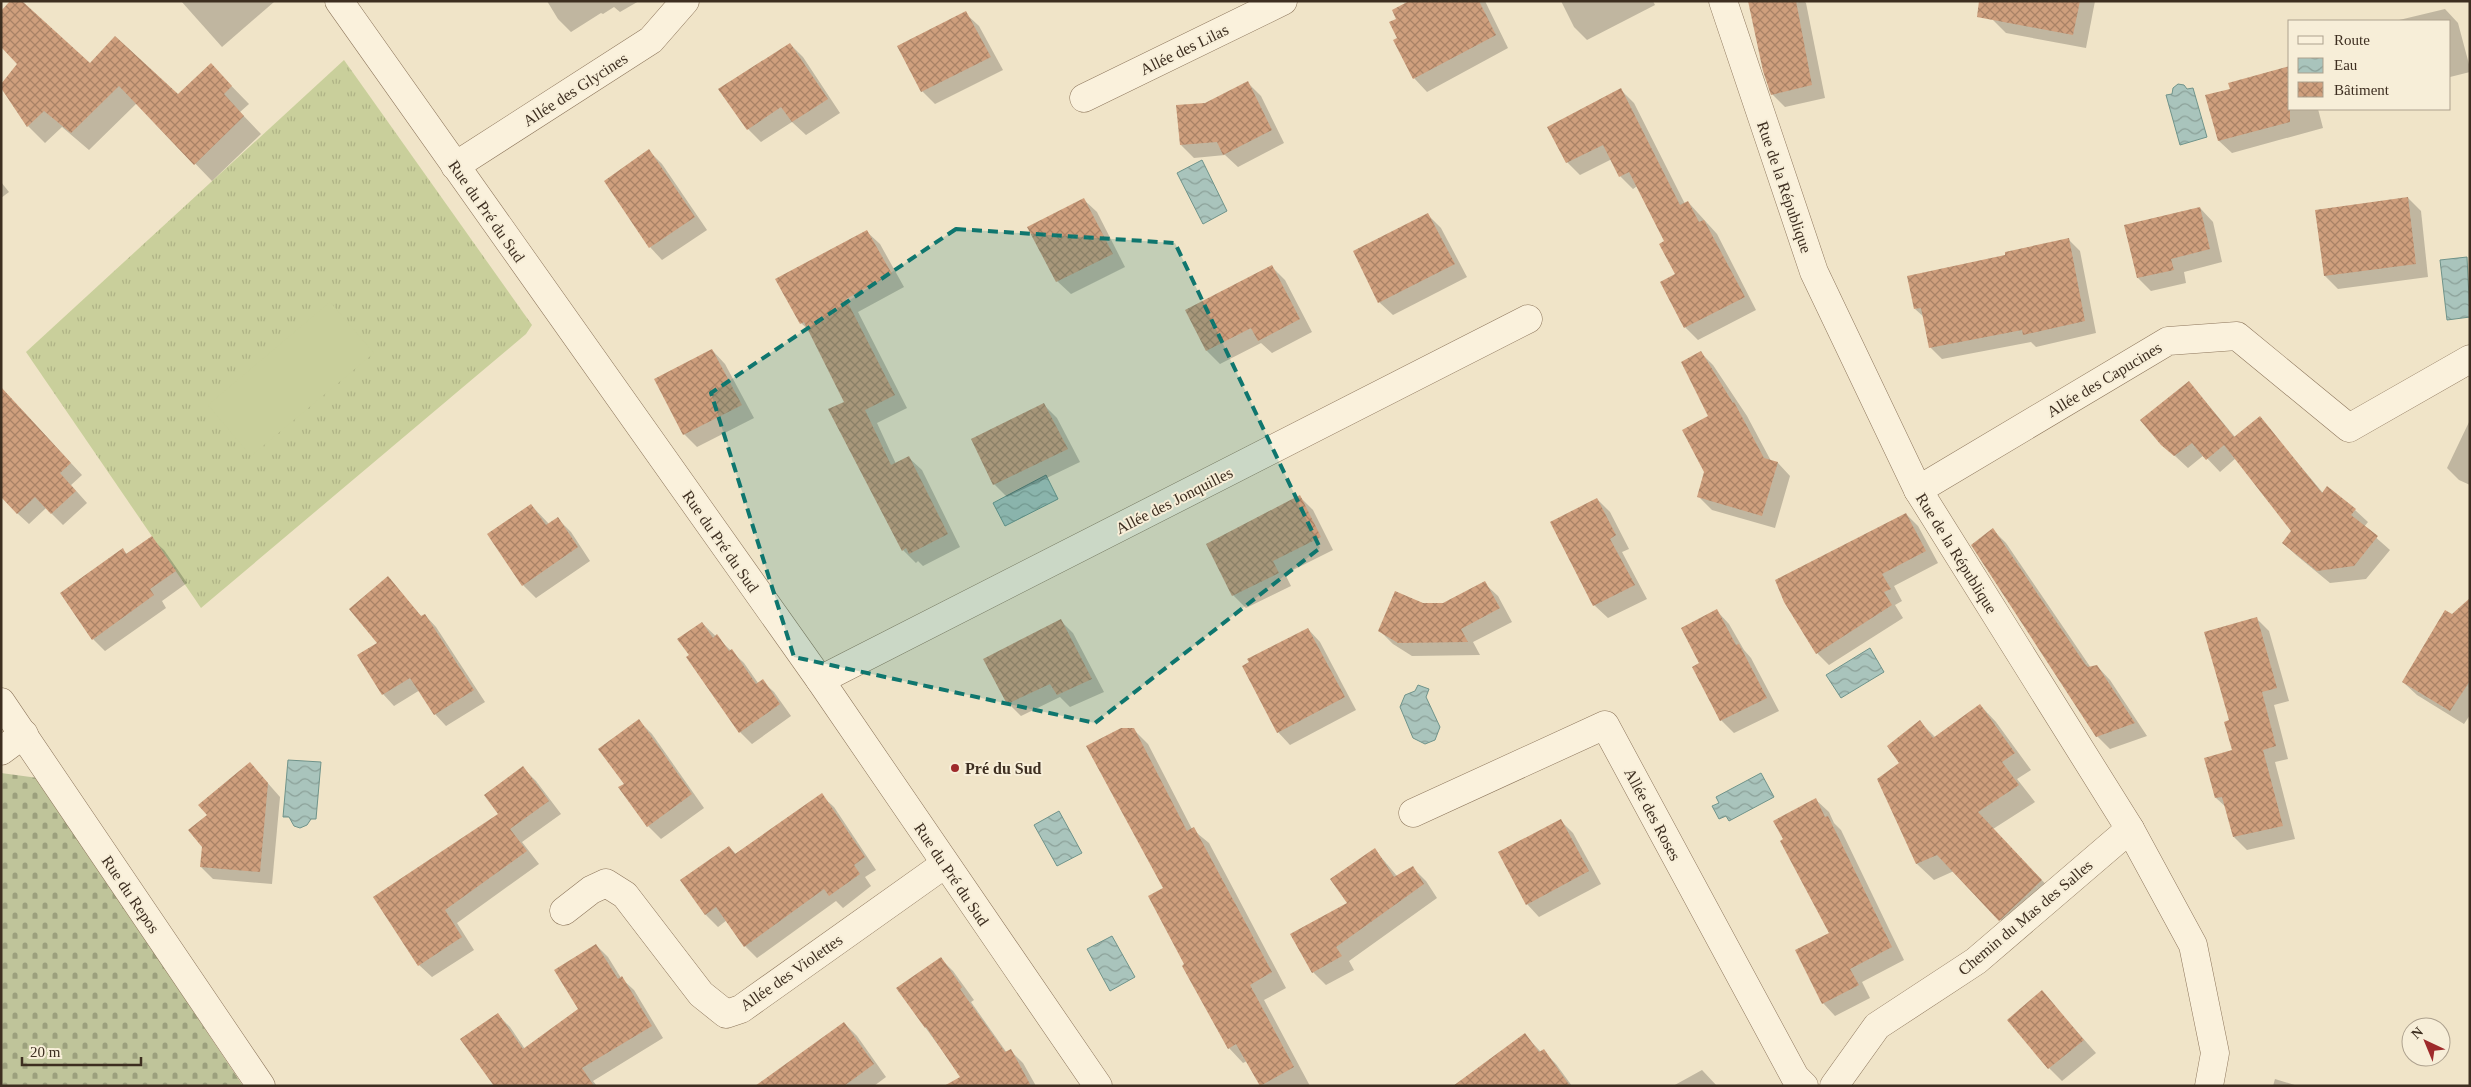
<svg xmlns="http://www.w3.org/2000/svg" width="2471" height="1087" font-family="Georgia,serif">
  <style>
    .grass { fill: url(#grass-tufts) }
    .cemetery { fill: url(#cemetery-stones) }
    .pitch { fill: #c9cf9b }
    .water { fill: url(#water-waves); stroke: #6f938a }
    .shadow { fill: #0003 }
    .building { fill: url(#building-cross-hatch) }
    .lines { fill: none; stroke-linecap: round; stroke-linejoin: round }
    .minor-casing { stroke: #8d765c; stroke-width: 29 }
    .minor { stroke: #faf1dc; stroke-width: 28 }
    .marked { fill: #0f766e; fill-opacity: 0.2; stroke: #0f766e; stroke-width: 4; stroke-dasharray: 10 6; stroke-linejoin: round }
    .poi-dot { fill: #9e2a2b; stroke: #f7eed8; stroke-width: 2 }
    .labels { text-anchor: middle; stroke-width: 4; stroke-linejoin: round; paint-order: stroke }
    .street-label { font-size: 16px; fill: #3d2e20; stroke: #f7eed8 }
    .poi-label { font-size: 16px; font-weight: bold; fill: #3d2e20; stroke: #f7eed8; text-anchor: start }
  </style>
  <defs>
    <pattern id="grass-tufts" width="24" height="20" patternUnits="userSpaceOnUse" patternTransform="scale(1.25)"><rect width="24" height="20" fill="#c9cf9b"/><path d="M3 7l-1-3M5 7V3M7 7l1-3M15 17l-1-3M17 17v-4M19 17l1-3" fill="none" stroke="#aeb285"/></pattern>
    <pattern id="cemetery-stones" width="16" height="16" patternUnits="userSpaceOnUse" patternTransform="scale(1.25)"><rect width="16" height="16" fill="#bfc49a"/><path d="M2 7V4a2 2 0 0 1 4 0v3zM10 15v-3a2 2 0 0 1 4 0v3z" fill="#9ca07d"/></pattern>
    <pattern id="water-waves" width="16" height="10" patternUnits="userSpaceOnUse" patternTransform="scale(1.25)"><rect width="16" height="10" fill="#a9c4bc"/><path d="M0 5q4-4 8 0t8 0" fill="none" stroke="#8ba098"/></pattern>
    <pattern id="building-cross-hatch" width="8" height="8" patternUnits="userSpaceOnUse" patternTransform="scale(1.25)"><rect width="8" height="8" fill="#cf9f7d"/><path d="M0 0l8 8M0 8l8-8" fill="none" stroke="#a98266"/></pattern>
  </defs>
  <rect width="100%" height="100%" fill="#f0e4c8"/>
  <polygon class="grass" points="344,60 532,325 526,334 201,608 26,352"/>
  <polygon class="cemetery" points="1,773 38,778 243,1086 1,1086"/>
  <polygon class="pitch" points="330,302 374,353 251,456 208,405"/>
  <g class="water">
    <polygon points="2178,84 2184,85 2187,89 2193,88 2207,137 2180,145 2166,95 2172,94 2173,88"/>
    <polygon points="1202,160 1227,211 1203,224 1177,173"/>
    <polygon points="2467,257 2470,317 2447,320 2440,260"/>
    <polygon points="1046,475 1058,499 1005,526 993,503"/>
    <polygon points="1870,648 1884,672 1841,698 1826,675"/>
    <polygon points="1418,685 1429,689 1426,697 1440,727 1435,740 1425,744 1413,738 1400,707 1405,695 1415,691"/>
    <polygon points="288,760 321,762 316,819 311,819 307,825 300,828 294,826 289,817 283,817"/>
    <polygon points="1761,773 1774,797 1729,821 1726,816 1719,819 1712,806 1719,803 1716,797"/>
    <polygon points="1059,811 1082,853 1057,866 1034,825"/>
    <polygon points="1112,936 1135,977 1110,991 1087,949"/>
  </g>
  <g class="shadow">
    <polygon points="181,1 273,1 274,2 222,47"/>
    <polygon points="547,1 639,1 620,12 614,7 603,14 601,13 571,32 558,19"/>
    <polygon points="1412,1 1485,1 1508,48 1427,92 1414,78 1395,40 1399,38"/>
    <polygon points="1561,1 1653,1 1655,5 1587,40 1574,27"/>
    <polygon points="1750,1 1804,1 1806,3 1825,98 1785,107 1772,94"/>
    <polygon points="1996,1 2095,1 2086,48 2006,33 1993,20"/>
    <polygon points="2445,9 2458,23 2470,68 2470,72 2450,77 2450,21 2395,21"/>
    <polygon points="965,13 979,26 1003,70 935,104 922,91"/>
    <polygon points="790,44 803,57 840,113 806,135 792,122 761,142 748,129"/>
    <polygon points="90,64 178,96 211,65 249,104 240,112 261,134 212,181 137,103 89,150 62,127 45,143 28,126 1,86"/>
    <polygon points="1248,83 1261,96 1284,143 1238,167 1225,155 1194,158 1181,145 1206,104"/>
    <polygon points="1621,90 1634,103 1685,204 1688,202 1717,234 1756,310 1698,340 1685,327 1676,275 1665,241 1637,186 1633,189 1620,176 1612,159 1580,175 1567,162"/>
    <polygon points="2231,90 2290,109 2318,109 2323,128 2232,153 2219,141"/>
    <polygon points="649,151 662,164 707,230 662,260 650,247"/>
    <polygon points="1,182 9,192 1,198"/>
    <polygon points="2408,198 2421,211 2428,277 2338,289 2325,276"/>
    <polygon points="1083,199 1097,212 1125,267 1071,294 1057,281"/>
    <polygon points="2200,208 2213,222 2222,262 2184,272 2186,283 2151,291 2138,278"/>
    <polygon points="1428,215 1441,228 1467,277 1393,315 1379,302"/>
    <polygon points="867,232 880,244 904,287 858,312 907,408 877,423 896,464 909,458 922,470 960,547 923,566 918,561 916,563 903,550 846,402 812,333 801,323"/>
    <polygon points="2068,239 2080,251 2096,333 2036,347 2031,342 1942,359 1930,347 1925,318 1915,309 2007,256"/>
    <polygon points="1272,267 1285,280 1312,332 1272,353 1261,343 1220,364 1207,351 1187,310"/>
    <polygon points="712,350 725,364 754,418 697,447 684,434"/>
    <polygon points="1700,352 1713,365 1747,416 1771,461 1778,463 1790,476 1775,528 1712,510 1699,497 1706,472 1709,417"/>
    <polygon points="2189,382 2235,437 2260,418 2323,493 2355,510 2368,522 2364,527 2390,550 2366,579 2330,583 2296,555 2283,543 2292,531 2236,458 2220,472 2204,455 2188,468 2162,444"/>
    <polygon points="1044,405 1057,418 1080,462 1007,497 994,484"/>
    <polygon points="22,410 82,475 71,485 87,503 63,525 46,508 29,524 17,513"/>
    <polygon points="2470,420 2470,485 2459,480 2447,468"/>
    <polygon points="1300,497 1313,510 1333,550 1285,574 1291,586 1246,608 1233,595"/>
    <polygon points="1597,499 1610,512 1629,549 1622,552 1647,599 1608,618 1594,605 1552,522"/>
    <polygon points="531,505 549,524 558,519 571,532 590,561 536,598 523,585"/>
    <polygon points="1906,514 1918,526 1938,563 1894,586 1902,601 1895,605 1903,618 1829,665 1817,653"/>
    <polygon points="1993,530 2006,543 2091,668 2097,666 2110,680 2147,736 2110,749 2097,736"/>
    <polygon points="151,538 164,550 187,583 162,601 166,608 105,651 93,639 123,550 128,555"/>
    <polygon points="388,578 422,617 425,615 436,627 485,702 446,726 435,714 420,690 394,706 383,694 379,643"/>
    <polygon points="1484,583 1498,596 1512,622 1473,642 1480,655 1412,656 1393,644 1380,631 1423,604 1443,605"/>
    <polygon points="1717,611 1729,624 1744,650 1751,658 1779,711 1734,733 1721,720 1701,664"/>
    <polygon points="2256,618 2269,631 2289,701 2274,705 2288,759 2275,762 2295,839 2247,850 2234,837 2227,808 2216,798 2233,751 2231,721"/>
    <polygon points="1060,620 1073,633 1104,692 1070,707 1060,697 1021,716 1008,703 985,659"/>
    <polygon points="702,623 744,663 758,683 762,681 774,692 791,716 752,744 740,732 688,657"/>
    <polygon points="2470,627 2470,715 2464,724 2417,695 2403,682"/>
    <polygon points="1308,629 1320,642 1356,710 1290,745 1278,732"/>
    <polygon points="1980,705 1996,722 2031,770 2017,779 2035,802 1993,829 2058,897 2016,936 1954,871 1934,880 1917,864 1879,780 1901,763 1920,722 1936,738"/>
    <polygon points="639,721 652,734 704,808 661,839 648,826 625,784"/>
    <polygon points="1133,729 1148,744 1192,829 1209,843 1286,988 1264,1000 1310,1086 1261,1086 1247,1061 1243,1063 1229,1048 1186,965 1165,888"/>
    <polygon points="250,763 280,797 272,884 213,879 201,867 209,815"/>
    <polygon points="523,768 536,781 561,814 522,842 539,864 457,923 474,950 432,977 419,965 375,897 500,814"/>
    <polygon points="821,795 834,807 876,870 865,877 871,886 843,908 836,901 757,958 745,946 727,920 718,927 706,915 682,880 729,847 736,854"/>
    <polygon points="1816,800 1829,812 1834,823 1841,830 1904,960 1862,982 1870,998 1835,1016 1823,1003 1830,934 1785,840"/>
    <polygon points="1561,821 1573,833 1601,884 1539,917 1527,904"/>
    <polygon points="1375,850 1397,876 1413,868 1426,881 1437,898 1349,961 1354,970 1326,985 1313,972"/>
    <polygon points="596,945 608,957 621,978 634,990 663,1038 593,1081 597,1086 503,1086 498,1015 510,1027 525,1049 579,1009"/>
    <polygon points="940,958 953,971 974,1000 971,1002 1007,1053 1011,1051 1023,1063 1036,1086 962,1086 962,1078 925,1027"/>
    <polygon points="2042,992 2096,1053 2062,1081 2049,1068"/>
    <polygon points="844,1023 857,1036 886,1077 874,1086 781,1086"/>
    <polygon points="1525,1035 1541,1052 1543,1051 1556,1064 1572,1086 1482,1086"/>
    <polygon points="1702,1070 1717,1086 1673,1086"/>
    <polygon points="2275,1079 2298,1086 2273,1086"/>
  </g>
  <g class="building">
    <polygon points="10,1 22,1 90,63 115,36 178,94 211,63 232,86 224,94 244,116 194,165 119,86 71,133 44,111 27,127 1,88 1,84 17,64 1,47 1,11"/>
    <polygon points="1409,1 1479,1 1496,35 1413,79 1393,40 1397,38 1389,22 1396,19 1392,10"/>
    <polygon points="1748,1 1796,1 1812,85 1771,95 1763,71"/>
    <polygon points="1979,1 2080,1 2073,35 1977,17"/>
    <polygon points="966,11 991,57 921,92 897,46"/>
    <polygon points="790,43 828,99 792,122 781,107 747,130 718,89"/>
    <polygon points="2290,66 2290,122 2218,141 2205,95 2230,89 2228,83"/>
    <polygon points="1248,81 1272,130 1223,155 1217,142 1180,145 1176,105 1205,103"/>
    <polygon points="1621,88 1680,205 1688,201 1699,222 1704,220 1745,297 1684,328 1660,282 1675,274 1659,244 1664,241 1629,172 1619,177 1603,145 1566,163 1547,127"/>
    <polygon points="649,149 695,217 649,248 604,181"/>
    <polygon points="2408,197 2416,264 2324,276 2315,210"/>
    <polygon points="1084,198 1113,254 1056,282 1027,227"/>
    <polygon points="2200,207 2210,249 2171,259 2174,270 2137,278 2124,225"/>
    <polygon points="1428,213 1455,264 1378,303 1353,251"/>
    <polygon points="867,230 892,274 846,299 895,395 865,410 891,465 909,456 948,534 909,554 906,548 902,551 828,409 844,402 804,322 800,324 775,279"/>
    <polygon points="2069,238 2085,321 2023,335 2022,330 1929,348 1921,308 1914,309 1907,276 2005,255 2005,252"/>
    <polygon points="1272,265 1300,319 1258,341 1251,328 1206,351 1185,310"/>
    <polygon points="712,349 742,405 683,435 654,379"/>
    <polygon points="1701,351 1733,403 1734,402 1764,458 1778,462 1762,516 1697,497 1704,472 1682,430 1708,416 1681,362"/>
    <polygon points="2189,381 2234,437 2260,416 2322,493 2327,486 2356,509 2351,515 2378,536 2354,566 2317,571 2282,543 2291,531 2224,445 2206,460 2192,443 2174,456 2161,445 2140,420"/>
    <polygon points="1,387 71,463 60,473 76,491 51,514 35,497 17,514 1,497"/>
    <polygon points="1044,403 1068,449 993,485 971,439"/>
    <polygon points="1300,495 1321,537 1273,561 1279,573 1232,596 1206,544"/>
    <polygon points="1597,498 1616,535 1610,539 1635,585 1593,606 1550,522"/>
    <polygon points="531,504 546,525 558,517 578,547 522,586 487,534"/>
    <polygon points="1906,513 1926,551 1882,574 1891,589 1884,592 1892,605 1816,654 1784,602 1775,580"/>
    <polygon points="1993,528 2085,664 2088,667 2097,665 2135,723 2096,737 1971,545"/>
    <polygon points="152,536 176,571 150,589 154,595 92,640 60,593 123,548 126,554"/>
    <polygon points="388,576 421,616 425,614 474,690 434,715 410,678 382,695 357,655 377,643 349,609"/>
    <polygon points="1485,581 1500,608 1461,629 1468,642 1398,643 1378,631 1395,591 1423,603 1443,603"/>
    <polygon points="2470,598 2470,681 2450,711 2402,682 2445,610 2452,614"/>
    <polygon points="1717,609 1736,645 1739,644 1767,698 1720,721 1692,667 1699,663 1681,628"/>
    <polygon points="2257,617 2277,688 2262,692 2276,746 2263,750 2283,826 2233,837 2222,797 2215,798 2204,758 2232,750 2224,722 2229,720 2204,632"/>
    <polygon points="1061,619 1092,679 1057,695 1050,684 1007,704 983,659"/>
    <polygon points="702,622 713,638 717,634 729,651 732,649 756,684 763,679 780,704 739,733 686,657 689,655 677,639"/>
    <polygon points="1308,628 1345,697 1277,733 1242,666 1249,662 1247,659"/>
    <polygon points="1980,704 2015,753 2002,762 2019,785 1978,812 2042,880 1999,921 1937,855 1916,864 1877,779 1899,763 1887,746 1920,720 1933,738"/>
    <polygon points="639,719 692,794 647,827 618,787 624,784 598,749"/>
    <polygon points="1121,728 1134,728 1187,831 1194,827 1272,972 1250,985 1294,1067 1260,1086 1236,1044 1228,1049 1182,966 1184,964 1148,896 1163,888 1086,746"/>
    <polygon points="250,762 268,783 260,872 200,867 202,847 188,830 207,815 198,805"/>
    <polygon points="523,766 549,801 510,829 527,851 445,910 462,937 418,966 373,897 498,814 484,795"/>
    <polygon points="822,793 865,857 854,865 860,874 829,896 824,889 744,947 716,907 705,915 680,880 729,846 735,854"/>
    <polygon points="1816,798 1825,817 1828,816 1892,947 1850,969 1859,985 1822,1004 1795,950 1829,933 1780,841 1783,839 1773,821"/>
    <polygon points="1561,819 1589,871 1526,905 1498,852"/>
    <polygon points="1375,848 1394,877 1413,866 1424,884 1336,947 1342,956 1312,973 1290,934 1347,903 1330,879"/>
    <polygon points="596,944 618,979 622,976 652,1026 582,1068 594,1086 494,1086 460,1039 498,1013 523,1049 578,1009 554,970"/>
    <polygon points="941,957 962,987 960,989 1005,1052 1011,1049 1031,1086 944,1086 960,1077 926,1027 925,1028 896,988"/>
    <polygon points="2042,990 2084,1040 2048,1069 2007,1020"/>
    <polygon points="844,1022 874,1064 844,1086 755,1086"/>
    <polygon points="1525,1033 1539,1052 1544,1049 1570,1086 1453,1086"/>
  </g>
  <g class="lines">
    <g class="minor-casing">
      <g id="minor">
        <polyline points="339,1 820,680 1098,1086"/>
        <polyline points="1723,1 1814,272 1918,490 2130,829 2193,945 2215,1053 2209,1086"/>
        <polyline points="1084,98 1283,1"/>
        <polyline points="455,166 651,40 685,1"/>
        <polyline points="1918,490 2168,341 2237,336 2349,428 2470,359"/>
        <polyline points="820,680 1528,319"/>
        <polyline points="1,702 261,1086"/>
        <polyline points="1,751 24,734"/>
        <polyline points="1413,813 1605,725 1795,1077 1804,1086"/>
        <polyline points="564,911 591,890 606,883 625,895 701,994 726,1014 741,1009 945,864"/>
        <polyline points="1834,1086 1877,1026 1976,961 2130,829"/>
      </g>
    </g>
    <use href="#minor" class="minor"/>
  </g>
  <path class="marked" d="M956,229L1175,243L1320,548L1095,723L794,657L711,393Z"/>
  <circle class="poi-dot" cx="955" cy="768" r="5"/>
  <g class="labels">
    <g class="street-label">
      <text transform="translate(1184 49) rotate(-26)" y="6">Allée des Lilas</text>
      <text transform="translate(575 89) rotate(-33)" y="6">Allée des Glycines</text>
      <text transform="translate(1785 187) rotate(71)" y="6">Rue de la République</text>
      <text transform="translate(487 211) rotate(55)" y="6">Rue du Pré du Sud</text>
      <text transform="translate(2104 379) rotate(-31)" y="6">Allée des Capucines</text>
      <text transform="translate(1174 500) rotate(-27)" y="6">Allée des Jonquilles</text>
      <text transform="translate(721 541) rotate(55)" y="6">Rue du Pré du Sud</text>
      <text transform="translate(1957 553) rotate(58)" y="6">Rue de la République</text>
      <text transform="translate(1653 814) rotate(62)" y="6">Allée des Roses</text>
      <text transform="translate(952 874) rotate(56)" y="6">Rue du Pré du Sud</text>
      <text transform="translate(131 894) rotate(56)" y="6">Rue du Repos</text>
      <text transform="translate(2025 917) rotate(-40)" y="6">Chemin du Mas des Salles</text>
      <text transform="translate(791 972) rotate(-35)" y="6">Allée des Violettes</text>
    </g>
    <g class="poi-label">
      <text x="965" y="774">Pré du Sud</text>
    </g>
  </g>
  <rect width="2471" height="1087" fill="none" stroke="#3d2e20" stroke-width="5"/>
  <rect x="2288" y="20" width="162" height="90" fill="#f7eed8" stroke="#ada18e"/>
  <rect x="2298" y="36" width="25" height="8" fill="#faf1dc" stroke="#ada18e"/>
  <text x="2334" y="45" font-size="15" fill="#3d2e20">Route</text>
  <rect x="2298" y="58" width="25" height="15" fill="url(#water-waves)" stroke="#ada18e"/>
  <text x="2334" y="70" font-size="15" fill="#3d2e20">Eau</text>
  <rect x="2298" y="82" width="25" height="15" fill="url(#building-cross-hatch)" stroke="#ada18e"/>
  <text x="2334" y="95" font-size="15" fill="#3d2e20">Bâtiment</text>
  <g transform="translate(2426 1042) rotate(316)"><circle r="24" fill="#f7eed8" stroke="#ada18e"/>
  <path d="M0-4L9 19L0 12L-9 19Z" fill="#9e2a2b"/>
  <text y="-8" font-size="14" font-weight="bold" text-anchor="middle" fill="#3d2e20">N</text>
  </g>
  <path d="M22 1057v8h119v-8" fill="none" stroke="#3d2e20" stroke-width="2.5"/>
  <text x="30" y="1057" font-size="15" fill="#3d2e20" stroke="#f7eed8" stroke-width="4" paint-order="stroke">20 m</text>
</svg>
